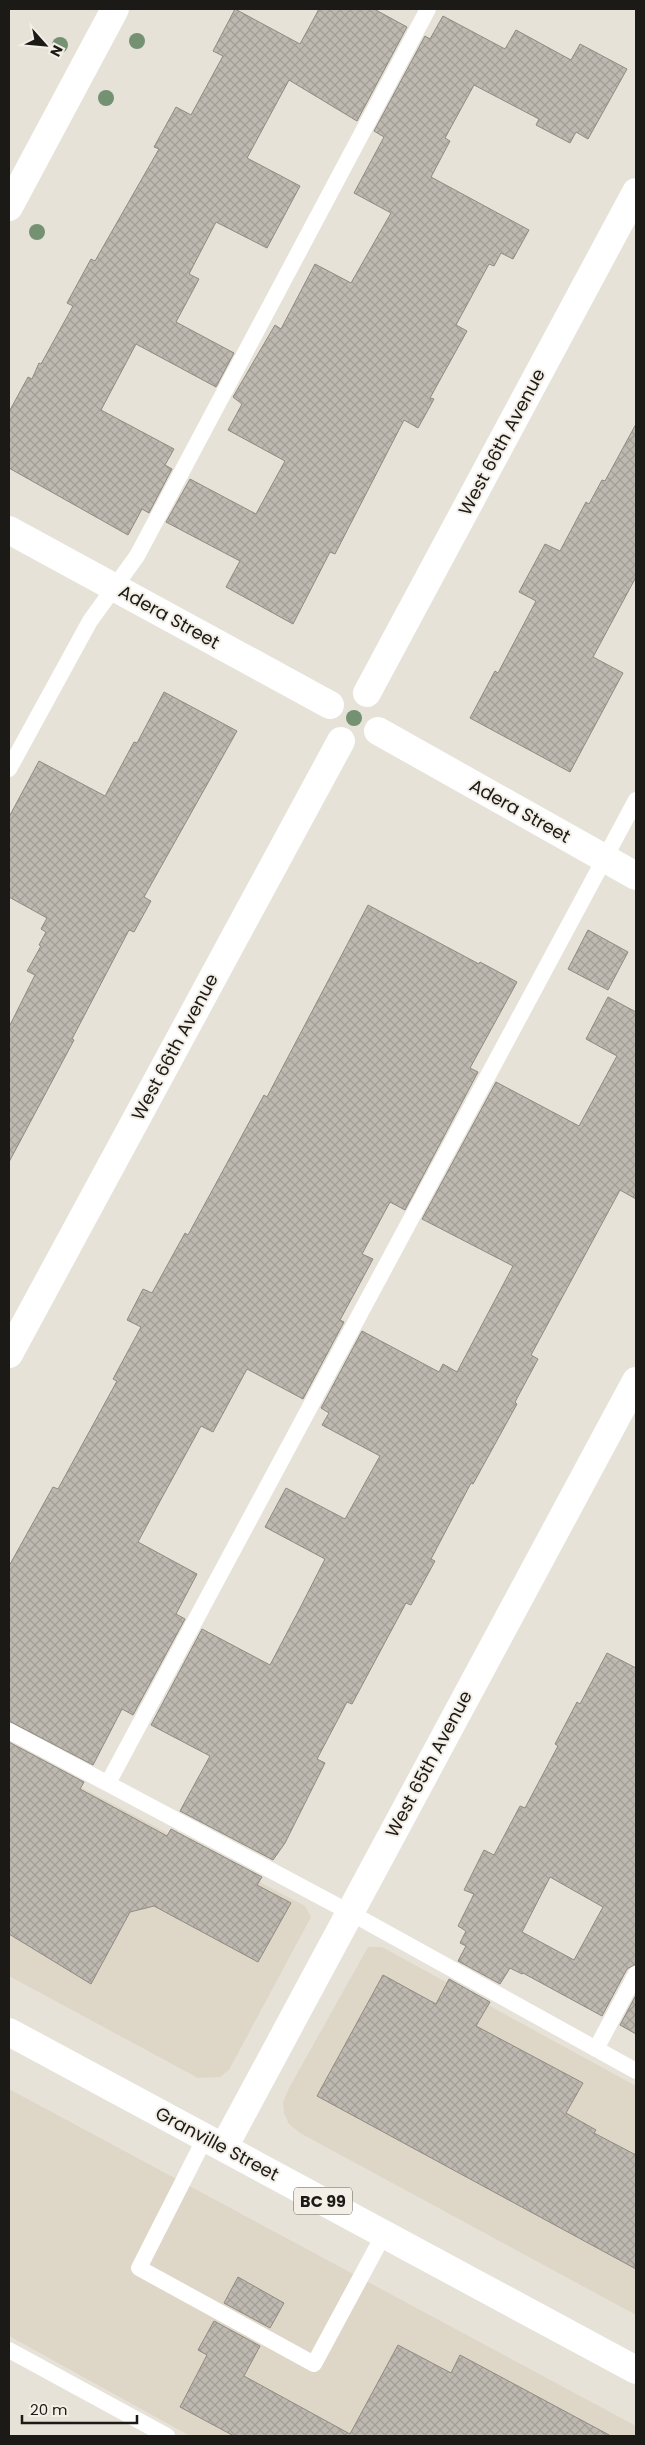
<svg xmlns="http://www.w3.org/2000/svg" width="645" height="2445" font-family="Poppins,sans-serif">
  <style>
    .built { fill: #ded7c7 }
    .building { fill: url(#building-cross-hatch); stroke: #8f8b82; fill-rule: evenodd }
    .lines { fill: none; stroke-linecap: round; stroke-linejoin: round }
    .lane { stroke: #fff; stroke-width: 16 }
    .street { stroke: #fff; stroke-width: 28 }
    .highway { stroke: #fff; stroke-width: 28 }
    .tree { fill: #749172 }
    .labels { text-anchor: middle; stroke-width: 4; stroke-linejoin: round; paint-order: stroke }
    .shield { fill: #f3efe6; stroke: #5c5a55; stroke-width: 1 }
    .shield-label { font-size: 16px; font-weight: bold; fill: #1c1a17 }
    .street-label { font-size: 18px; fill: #1c1a17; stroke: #f3efe6 }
  </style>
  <defs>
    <pattern id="building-cross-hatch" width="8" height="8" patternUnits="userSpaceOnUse" patternTransform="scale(1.25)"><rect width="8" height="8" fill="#bdb9b0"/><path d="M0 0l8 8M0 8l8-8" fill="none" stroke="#a29e97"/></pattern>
  </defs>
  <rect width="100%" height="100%" fill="#e6e2d8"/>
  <g class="built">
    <polygon points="9,1749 305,1906 311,1917 229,2070 220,2077 198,2078 9,1976"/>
    <polygon points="368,1947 382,1947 636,2086 636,2315 300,2133 289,2124 284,2113 283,2102 289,2088"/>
    <polygon points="9,2089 636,2426 636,2436 190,2436 9,2336"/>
  </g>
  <g class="building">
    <polygon points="235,9 300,44 319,9 374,9 407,27 357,121 289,80 247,158 300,186 267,248 216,222 189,274 199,279 176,322 234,353 216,387 136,344 101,410 174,449 165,465 172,469 149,513 142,509 128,535 9,468 9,412 28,377 32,379 39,363 41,364 73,306 67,303 91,259 95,261 159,149 154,147 176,107 191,115 223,56 213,51"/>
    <polygon points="443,16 505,49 516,30 571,60 580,44 627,69 588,139 576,132 570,143 536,125 539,119 474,85 445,138 450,141 431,177 529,230 513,259 501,253 494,266 489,264 456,325 467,331 430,398 434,399 418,428 404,420 335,554 330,552 293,624 226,587 240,561 166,522 190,479 256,514 285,461 228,430 242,404 233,397 275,325 281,329 315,264 351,283 391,213 354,193 384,137 374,131 425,36 430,39"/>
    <polygon points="636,424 636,577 593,657 623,673 570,772 470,718 495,671 498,673 536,601 519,592 545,544 560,551 586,502 589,504 602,480 605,481"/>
    <polygon points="164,692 237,731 144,897 151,901 134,932 129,930 72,1039 74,1040 9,1162 9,1027 35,975 27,971 41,946 39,945 46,932 41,929 47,918 9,897 9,817 39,761 105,796 134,742 137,743"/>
    <polygon points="368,905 479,964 480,962 517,982 470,1068 478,1072 405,1210 390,1202 362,1254 373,1259 340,1320 344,1322 303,1399 247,1369 213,1432 201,1426 159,1503 138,1542 197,1574 176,1614 185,1619 133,1715 122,1709 93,1765 9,1721 9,1566 53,1487 58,1489 117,1381 113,1379 141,1327 127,1320 143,1289 152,1293 185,1233 188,1235 264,1095 267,1097"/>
    <polygon points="588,930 628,952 608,990 568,969"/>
    <polygon points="608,997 636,1012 636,1199 620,1190 531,1355 538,1359 515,1402 517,1404 473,1484 471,1483 431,1559 435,1561 411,1605 406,1603 352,1704 347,1702 317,1759 325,1763 285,1843 273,1860 180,1811 210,1756 151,1725 202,1629 270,1665 299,1610 325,1559 265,1527 286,1488 345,1519 380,1456 322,1425 329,1413 321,1408 362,1331 439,1372 443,1364 457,1372 513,1266 422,1219 496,1082 579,1126 617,1056 586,1039"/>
    <path d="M607,1653L636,1668V1964L627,1969L602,2016L523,1973L522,1974L510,1968L500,1984L458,1961L466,1946L460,1943L466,1931L458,1926L474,1894L464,1890L484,1850L494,1855L520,1806L525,1808L558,1746L555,1744L577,1702L580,1704ZM550,1877L603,1907L574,1960L522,1932Z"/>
    <polygon points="9,1742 84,1782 80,1789 167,1836 171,1829 262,1877 257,1885 291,1903 258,1962 154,1906 130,1912 91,1984 9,1934"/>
    <polygon points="383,1975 436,2004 449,1979 490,2002 476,2026 583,2083 566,2113 596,2130 594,2133 636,2155 636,2269 317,2096"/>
    <polygon points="636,1995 636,2034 620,2025"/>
    <polygon points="238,2277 284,2303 270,2328 224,2303"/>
    <polygon points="214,2321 260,2346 244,2376 350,2434 398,2345 451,2373 460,2355 611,2436 234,2436 180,2407 207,2355 198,2350"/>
  </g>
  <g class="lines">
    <g class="lane">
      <polyline points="9,769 90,621 137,556 428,9"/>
      <polyline points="9,1731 349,1912 636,2071"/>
      <polyline points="108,1783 636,800"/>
      <polyline points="596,2049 636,1974"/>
      <polyline points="205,2138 139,2268 314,2364 384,2234"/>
      <polyline points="9,2350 167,2436"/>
    </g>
    <g class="street">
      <polyline points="9,207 115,9"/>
      <polyline points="9,530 330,705"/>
      <polyline points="367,693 636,192"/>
      <polyline points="378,731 636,876"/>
      <polyline points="9,1354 341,741"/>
      <polyline points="224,2147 636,1381"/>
    </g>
    <polyline class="highway" points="9,2032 636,2370"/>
  </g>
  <g class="tree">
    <circle cx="137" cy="41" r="8"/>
    <circle cx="60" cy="45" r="8"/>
    <circle cx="106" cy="98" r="8"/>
    <circle cx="37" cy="232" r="8"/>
    <circle cx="354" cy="718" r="8"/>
  </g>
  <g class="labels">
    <rect class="shield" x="294" y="2187.5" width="58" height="27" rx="4"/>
    <g class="shield-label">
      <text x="323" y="2207">BC 99</text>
    </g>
    <g class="street-label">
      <text transform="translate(502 442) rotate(-62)" y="6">West 66th Avenue</text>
      <text transform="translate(169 617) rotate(29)" y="6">Adera Street</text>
      <text transform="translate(520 811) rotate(29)" y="6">Adera Street</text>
      <text transform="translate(175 1047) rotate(-62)" y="6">West 66th Avenue</text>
      <text transform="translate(429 1764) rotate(-62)" y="6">West 65th Avenue</text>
      <text transform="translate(217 2144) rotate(28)" y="6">Granville Street</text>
    </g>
  </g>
  <rect width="645" height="2445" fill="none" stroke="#1c1a17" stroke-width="20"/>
  <g transform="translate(45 45) rotate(117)" stroke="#f3efe6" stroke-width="4" paint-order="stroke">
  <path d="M0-4L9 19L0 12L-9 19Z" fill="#1c1a17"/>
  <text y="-8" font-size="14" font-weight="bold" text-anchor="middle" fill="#1c1a17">N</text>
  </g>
  <path d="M22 2415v8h115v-8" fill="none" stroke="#1c1a17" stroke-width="2.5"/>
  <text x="30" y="2415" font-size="15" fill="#1c1a17" stroke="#f3efe6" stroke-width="4" paint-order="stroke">20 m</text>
</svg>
